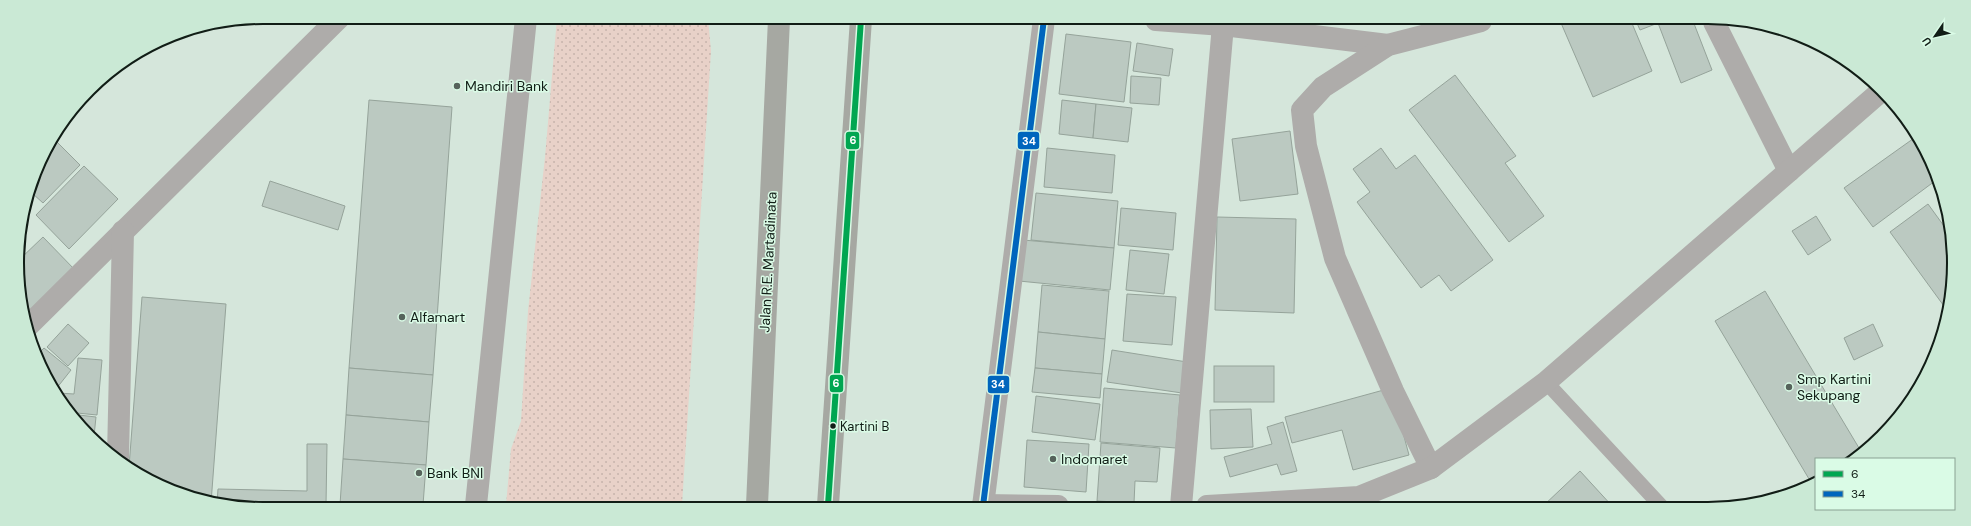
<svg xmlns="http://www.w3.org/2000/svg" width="1971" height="526" font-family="'DM Sans',sans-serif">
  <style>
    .park { fill: url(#park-dots) }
    .building { fill: #bbc9c1; stroke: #95a39a }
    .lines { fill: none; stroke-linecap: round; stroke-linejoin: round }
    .service { stroke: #aeacaa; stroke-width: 15 }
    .minor { stroke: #aeacaa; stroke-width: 22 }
    .trunk { stroke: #a6a8a2; stroke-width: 22 }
    .bus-1-casing { stroke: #dafbe6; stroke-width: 9 }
    .bus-2-casing { stroke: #dafbe6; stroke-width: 9 }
    .bus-1 { stroke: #00a651; stroke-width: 6 }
    .bus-2 { stroke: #0065bd; stroke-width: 6 }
    .poi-dot { fill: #56635b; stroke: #dafbe6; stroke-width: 1.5 }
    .bus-dot { fill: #111d16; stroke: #dafbe6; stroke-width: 1.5 }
    .labels { text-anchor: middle; stroke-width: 3; stroke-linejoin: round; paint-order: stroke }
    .bus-label { font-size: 13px; fill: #111d16; stroke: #dafbe6; text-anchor: start }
    .poi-label { font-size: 14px; fill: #111d16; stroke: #dafbe6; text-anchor: start }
    .street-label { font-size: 14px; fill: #111d16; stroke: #dafbe6 }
    .rim { fill: none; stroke: #111d16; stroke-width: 2 }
    .line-badge { stroke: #dafbe6; stroke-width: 1.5 }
    .badge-label { font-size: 11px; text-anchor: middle; font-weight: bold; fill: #fff }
  </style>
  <defs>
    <pattern id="park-dots" width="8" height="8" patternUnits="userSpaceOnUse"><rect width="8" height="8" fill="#e8d1c8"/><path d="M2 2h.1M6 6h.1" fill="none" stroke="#c6b3ab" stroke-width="1.8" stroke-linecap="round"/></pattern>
  </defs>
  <rect width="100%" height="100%" fill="#d5e6db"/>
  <polygon class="park" points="557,18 708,18 711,51 682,505 506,505 511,449 521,421 528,311 545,157"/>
  <g class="building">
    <polygon points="1566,21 1631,21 1652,71 1593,97 1561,23"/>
    <polygon points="1636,21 1693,21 1712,70 1681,83 1658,23 1640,30"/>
    <polygon points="1066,34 1131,42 1124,102 1059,94"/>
    <polygon points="1137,43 1173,49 1169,76 1133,71"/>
    <polygon points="1455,75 1516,156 1505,163 1544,216 1509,242 1409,110"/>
    <polygon points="1131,76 1161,78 1159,105 1130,103"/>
    <polygon points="369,100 452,107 433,375 349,368"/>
    <polygon points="1062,100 1096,104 1093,138 1059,134"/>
    <polygon points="1096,104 1132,108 1128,142 1093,138"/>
    <polygon points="1290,131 1298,194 1240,201 1232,139"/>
    <polygon points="1917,136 1935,181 1873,227 1844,188"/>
    <polygon points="54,139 80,165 43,203 32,193 42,154"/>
    <polygon points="1047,148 1115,155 1112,193 1044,187"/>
    <polygon points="1381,148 1396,169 1415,155 1493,260 1451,291 1439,275 1421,288 1357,202 1370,192 1353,169"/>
    <polygon points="84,166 118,199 69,249 36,215"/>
    <polygon points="270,181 345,206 338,230 262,206"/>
    <polygon points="1036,193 1118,201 1114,248 1031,240"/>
    <polygon points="1928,204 1949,233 1949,313 1890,232"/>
    <polygon points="1121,208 1176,213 1173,250 1118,245"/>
    <polygon points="1816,216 1831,240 1808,255 1792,231"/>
    <polygon points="1217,217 1296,219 1294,313 1215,310"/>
    <polygon points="43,237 76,271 33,313 23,302 19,260"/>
    <polygon points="1023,240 1114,248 1110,290 1019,281"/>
    <polygon points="1130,250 1169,254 1164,294 1126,290"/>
    <polygon points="1042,285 1109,291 1105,339 1038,332"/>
    <polygon points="1765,291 1862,453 1852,459 1816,459 1816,482 1812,484 1715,321"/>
    <polygon points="1127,294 1176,297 1172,345 1123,341"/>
    <polygon points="142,297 226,304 211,503 140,476 129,467"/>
    <polygon points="68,324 89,343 68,366 47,347"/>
    <polygon points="1873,324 1883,346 1854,360 1844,338"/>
    <polygon points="1038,332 1105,339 1102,374 1035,368"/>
    <polygon points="44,348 71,370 56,389 39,353"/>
    <polygon points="1112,350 1187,362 1182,393 1107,382"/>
    <polygon points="78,358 102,360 97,415 67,412 58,393 74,394"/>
    <rect x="1214" y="366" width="60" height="36"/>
    <polygon points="349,368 433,375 429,422 346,415"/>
    <polygon points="1035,368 1102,374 1100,398 1032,392"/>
    <polygon points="1104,388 1180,395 1176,448 1100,442"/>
    <polygon points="1391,388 1409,455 1353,470 1342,430 1292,443 1285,417"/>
    <polygon points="1036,396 1100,404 1095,440 1032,432"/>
    <polygon points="1251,409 1253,447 1211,449 1210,410"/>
    <polygon points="70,414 96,417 94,436"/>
    <polygon points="346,415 429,422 426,465 343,459"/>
    <polygon points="1283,422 1297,471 1281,475 1277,464 1230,477 1224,457 1272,444 1267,427"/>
    <polygon points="1027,440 1089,444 1086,492 1024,487"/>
    <polygon points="1101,443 1160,448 1157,482 1135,481 1134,503 1097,501"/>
    <polygon points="307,444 327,444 326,505 217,504 218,489 307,491"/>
    <polygon points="343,459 426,465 423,505 340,505"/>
    <polygon points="1580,471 1613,507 1542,507"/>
  </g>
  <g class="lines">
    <polyline class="service" points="1546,382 1662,507"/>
    <g class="minor">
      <polyline points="1156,20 1223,25 1388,45"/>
      <polyline points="1714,22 1789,171"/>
      <polyline points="26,328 340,17"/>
      <polyline points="118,457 123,231"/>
      <polyline points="1431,468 1393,391 1335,258 1306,146 1302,110 1323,87 1388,45 1481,21"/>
      <polyline points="476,505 526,18"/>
      <polyline points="983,505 1058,506"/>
      <polyline points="983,506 1044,19"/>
      <polyline points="1181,506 1223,25"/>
      <polyline points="1207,506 1359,497 1431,468 1546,382 1879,93"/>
    </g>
    <g class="trunk">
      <polyline points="757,505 779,19"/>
      <polyline points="828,505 861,19"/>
    </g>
    <g class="bus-1-casing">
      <polyline id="bus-1" points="828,505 861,19"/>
    </g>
    <g class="bus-2-casing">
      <polyline id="bus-2" points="983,506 1044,19"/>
    </g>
    <use href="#bus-1" class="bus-1"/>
    <use href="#bus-2" class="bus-2"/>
  </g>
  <g class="poi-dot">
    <circle cx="457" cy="86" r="4"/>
    <circle cx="402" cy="317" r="4"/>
    <circle cx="1789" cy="387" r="4"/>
    <circle cx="1053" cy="459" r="4"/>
    <circle cx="419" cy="473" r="4"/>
  </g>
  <circle class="bus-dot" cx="833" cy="426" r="3.5"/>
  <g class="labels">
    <g class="bus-label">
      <text x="840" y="431">Kartini B</text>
    </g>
    <g class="poi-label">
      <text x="465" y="91">Mandiri Bank</text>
      <text x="410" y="322">Alfamart</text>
      <text x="1797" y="384">Smp Kartini<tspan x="1797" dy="16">Sekupang</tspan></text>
      <text x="1061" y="464">Indomaret</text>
      <text x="427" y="478">Bank BNI</text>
    </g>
    <g class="street-label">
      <text transform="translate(768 262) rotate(-87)" y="5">Jalan R.E. Martadinata</text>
    </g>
  </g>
  <path d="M0 0H1971V526H0ZM263 24H1708A239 239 0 0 1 1947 263V263A239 239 0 0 1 1708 502H263A239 239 0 0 1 24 263V263A239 239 0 0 1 263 24Z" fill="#cae9d5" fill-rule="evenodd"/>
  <path class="rim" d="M263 24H1708A239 239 0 0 1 1947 263V263A239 239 0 0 1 1708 502H263A239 239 0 0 1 24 263V263A239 239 0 0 1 263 24Z"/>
  <g class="line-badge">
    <rect x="845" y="131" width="15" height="19" rx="4" fill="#00a651"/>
    <rect x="1017" y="131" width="23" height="19" rx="4" fill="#0065bd"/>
    <rect x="829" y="374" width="15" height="19" rx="4" fill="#00a651"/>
    <rect x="987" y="375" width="23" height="19" rx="4" fill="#0065bd"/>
  </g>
  <g class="badge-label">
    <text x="853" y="144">6</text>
    <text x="1029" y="145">34</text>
    <text x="836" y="387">6</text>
    <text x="998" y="388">34</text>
  </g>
  <rect x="1815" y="458" width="140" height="52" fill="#dafbe6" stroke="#8aa293"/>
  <rect x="1823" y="471" width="20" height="6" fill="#00a651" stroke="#8aa293"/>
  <text x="1851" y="478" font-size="12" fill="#111d16">6</text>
  <rect x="1823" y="491" width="20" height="6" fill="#0065bd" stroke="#8aa293"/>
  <text x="1851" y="498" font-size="12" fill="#111d16">34</text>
  <g transform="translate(1935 36) rotate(236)" stroke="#dafbe6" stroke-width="3" paint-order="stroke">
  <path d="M0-3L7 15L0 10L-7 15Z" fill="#111d16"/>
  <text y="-6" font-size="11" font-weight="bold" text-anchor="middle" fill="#111d16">U</text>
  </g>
</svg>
